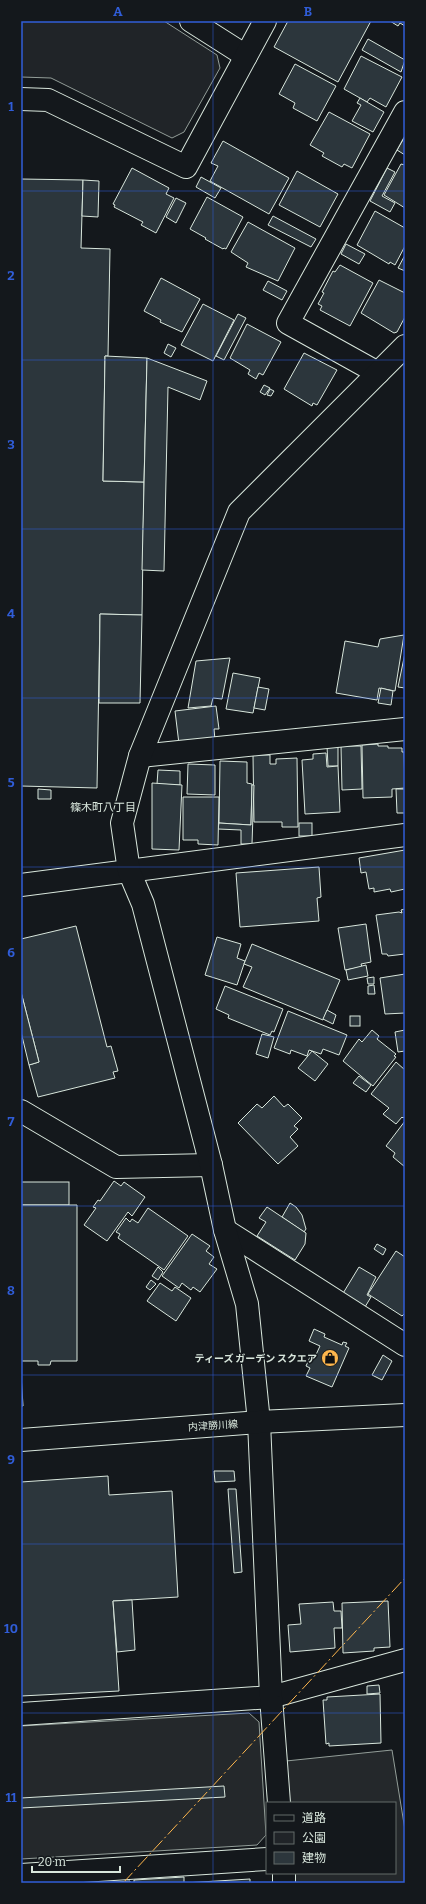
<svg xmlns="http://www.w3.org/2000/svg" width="426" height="1904" font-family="Bitter,'Noto Sans JP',serif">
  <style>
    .green { fill: #202428; stroke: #939e99 }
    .parking { fill: #24282b; stroke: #939e99 }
    .building { fill: #2c363c; stroke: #d8e6dc }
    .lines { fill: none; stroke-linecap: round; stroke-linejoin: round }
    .minor-casing { stroke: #d8e6dc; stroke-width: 24 }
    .major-casing { stroke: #d8e6dc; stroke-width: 24 }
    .minor { stroke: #14181c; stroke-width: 22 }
    .major { stroke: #14181c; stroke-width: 22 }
    .power { stroke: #ffb74d; stroke-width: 1; stroke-dasharray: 14 3 2 3; stroke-linecap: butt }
    .grid { fill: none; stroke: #305dd8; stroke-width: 1; stroke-opacity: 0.55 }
    .labels { text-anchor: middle; stroke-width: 3; stroke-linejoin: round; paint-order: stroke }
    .poi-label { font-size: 10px; font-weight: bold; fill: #d8e6dc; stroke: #14181c; text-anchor: end }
    .street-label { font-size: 10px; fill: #d8e6dc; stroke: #14181c }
    .neighbourhood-label { font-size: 11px; fill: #d8e6dc; stroke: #14181c }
    .neatline { fill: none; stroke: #305dd8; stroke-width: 1.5 }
    .grid-label { font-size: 13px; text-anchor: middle; font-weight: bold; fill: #305dd8 }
  </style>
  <rect width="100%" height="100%" fill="#14181c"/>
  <polygon class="green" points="21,21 164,21 217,55 220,68 184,132 172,138 51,78 21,77"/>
  <g class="parking">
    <polygon points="249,1713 259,1722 266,1835 257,1845 21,1859 21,1726"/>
    <polygon points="392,1750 405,1830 405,1883 294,1883 293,1873 395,1873 395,1803 289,1803 286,1761"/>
  </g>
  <g class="building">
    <polygon points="288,21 371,21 338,82 274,47"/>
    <polygon points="390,21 405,21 405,26 400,23 398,26"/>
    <polygon points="368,39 405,60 401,72 362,50"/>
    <polygon points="361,56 402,77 386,107 370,98 367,102 344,89"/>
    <polygon points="295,64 336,86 317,121 293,108 295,103 279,94"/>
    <polygon points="360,98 384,112 373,132 352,121 361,105 357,103"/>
    <polygon points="329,112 370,134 352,168 344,164 342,167 322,156 324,153 310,145"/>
    <polygon points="405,136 405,155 397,150"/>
    <polygon points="223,141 289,178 269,214 210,181 218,166 211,163"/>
    <polygon points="401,164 405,165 405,208 384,195"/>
    <polygon points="132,168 169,188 166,194 174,198 156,233 141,225 143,222 114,207 115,205 113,204"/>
    <polygon points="387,168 395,172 382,196 395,203 390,212 370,201"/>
    <polygon points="297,171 338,194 320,227 279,205"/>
    <polygon points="201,177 221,188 215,198 196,187"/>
    <polygon points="21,179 83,180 81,248 110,249 108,356 105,356 103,481 144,482 142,615 100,614 97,788 21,786"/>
    <polygon points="83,180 99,181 98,217 82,216"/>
    <polygon points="207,197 243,217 226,249 224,248 223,249 205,239 206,238 190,229"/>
    <polygon points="176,198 186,203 176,223 166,217"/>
    <polygon points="375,211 405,228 405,246 395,265 390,262 389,264 357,245"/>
    <polygon points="273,216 316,239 311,247 268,225"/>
    <polygon points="248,222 295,248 278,281 246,267 248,263 231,252"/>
    <polygon points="346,244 365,254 359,264 341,254"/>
    <polygon points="405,255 405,271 398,268"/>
    <polygon points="340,265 373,283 350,326 320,310 322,306 318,304 324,293 322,292 333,271 335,272"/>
    <polygon points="161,278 200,299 182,332 160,322 161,320 144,311"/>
    <polygon points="379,280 405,293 405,317 397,332 394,333 361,313"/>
    <polygon points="268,281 287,291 282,300 263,290"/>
    <polygon points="203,304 234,320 213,361 181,345"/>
    <polygon points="238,314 246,318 224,360 216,356"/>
    <polygon points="247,324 281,342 263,375 259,373 256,379 248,374 250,370 230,358"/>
    <polygon points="168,344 176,348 171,357 164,353"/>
    <polygon points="304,353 337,370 317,405 313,403 312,406 284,389"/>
    <polygon points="105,356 147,358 144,482 103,481"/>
    <polygon points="147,358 207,381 200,400 168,387 164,571 142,570"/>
    <polygon points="264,385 270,388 265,395 260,392"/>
    <polygon points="270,389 274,391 271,396 267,395"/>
    <polygon points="100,614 142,615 140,703 99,703"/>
    <polygon points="404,635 395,691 379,688 377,700 336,693 345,641 378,647 380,639"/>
    <polygon points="405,653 405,688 398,687"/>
    <polygon points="230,658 222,699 213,698 211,706 188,708 196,661"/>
    <polygon points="233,673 260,678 253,713 226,709"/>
    <polygon points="258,687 269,689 265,710 254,708"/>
    <polygon points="381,688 393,691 391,705 378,703"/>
    <polygon points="216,706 219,729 214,729 215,740 179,744 175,711"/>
    <polygon points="378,744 378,746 388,746 388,748 402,748 402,752 404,752 405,788 392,789 392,797 363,798 362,745"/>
    <polygon points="327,746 338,746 338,766 328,766"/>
    <polygon points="341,746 361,746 362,789 342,790"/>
    <polygon points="326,753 327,767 338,766 340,812 305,814 302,760 313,759 313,754"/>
    <polygon points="253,755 270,755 270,764 276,764 276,759 297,758 298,827 282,827 282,822 254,822"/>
    <polygon points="220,761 247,762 247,783 252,784 251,825 219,823"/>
    <polygon points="188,764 215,765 215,795 187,794"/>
    <polygon points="158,770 180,771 180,785 157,784"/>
    <polygon points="152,783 182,785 179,850 152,849"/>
    <polygon points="252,785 254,785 252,844 241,844 241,830 218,829 219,823 251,825"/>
    <polygon points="38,789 51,790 51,799 38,799"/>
    <polygon points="396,789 405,789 405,813 397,813"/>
    <polygon points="183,797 219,797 218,845 198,844 198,840 183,840"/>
    <rect x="299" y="823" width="13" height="13"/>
    <polygon points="405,850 405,889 391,892 390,889 374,892 374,888 369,889 366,872 361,873 359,858"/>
    <polygon points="319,867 321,897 317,898 319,921 240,927 236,873"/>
    <polygon points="405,909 405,954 388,956 387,954 382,954 376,915 399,912 402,913 401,910"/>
    <polygon points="366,924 371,962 361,964 362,967 345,970 338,928"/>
    <polygon points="76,926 107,1047 111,1046 118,1071 113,1072 115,1078 38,1097 29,1065 39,1062 21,992 21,939"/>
    <polygon points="217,937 241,944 237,958 245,961 237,985 205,975"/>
    <polygon points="252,944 340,980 323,1020 243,987 252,967 244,964"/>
    <polygon points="366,965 368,976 348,980 346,970"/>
    <polygon points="405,974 405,1013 385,1014 380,978"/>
    <polygon points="374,977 374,984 368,984 367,978"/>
    <polygon points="374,985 375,994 368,994 368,986"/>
    <polygon points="225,986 283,1009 274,1032 272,1031 270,1035 228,1018 229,1015 216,1009"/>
    <polygon points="21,992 39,1062 29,1065 21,1032"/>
    <polygon points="327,1010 336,1015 333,1024 323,1019"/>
    <polygon points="288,1011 347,1035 339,1055 323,1049 321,1054 309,1050 307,1056 291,1050 290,1054 274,1048"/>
    <rect x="350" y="1016" width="10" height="10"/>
    <polygon points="372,1030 379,1036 377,1039 396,1054 394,1056 396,1057 373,1086 343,1061 359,1039 362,1042"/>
    <polygon points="405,1030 405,1055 405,1051 398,1052 395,1032"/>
    <polygon points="262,1034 274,1037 268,1058 256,1054"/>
    <polygon points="312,1051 328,1064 315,1081 298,1068"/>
    <polygon points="396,1062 405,1070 405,1116 403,1118 402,1117 396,1124 383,1114 389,1108 371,1094"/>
    <polygon points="359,1076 371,1085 366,1092 353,1083"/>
    <polygon points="274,1096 284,1107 288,1104 302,1118 294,1126 298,1129 290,1137 298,1146 278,1164 238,1123 257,1104 262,1108"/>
    <polygon points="405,1121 405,1167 393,1157 395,1153 386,1146"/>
    <polygon points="114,1181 121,1186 124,1182 145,1197 132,1216 128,1212 107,1241 84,1225 96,1208 93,1207 98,1200 100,1201"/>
    <rect x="21" y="1182" width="48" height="23"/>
    <polygon points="290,1203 296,1207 302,1215 306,1229 304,1232 282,1217"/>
    <polygon points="21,1205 77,1205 77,1361 51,1361 50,1365 38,1365 38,1361 21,1361"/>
    <polygon points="267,1207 306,1233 305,1244 295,1260 257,1236 266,1222 259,1218"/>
    <polygon points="148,1208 188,1236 164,1270 118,1238 120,1234 116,1232 126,1218 130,1222 132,1219 138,1223"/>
    <polygon points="192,1234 210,1246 206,1251 214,1257 209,1264 217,1269 200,1292 193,1287 191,1290 182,1283 179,1288 162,1276"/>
    <polygon points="377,1244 386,1249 383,1255 374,1249"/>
    <polygon points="396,1251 405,1257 405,1313 402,1316 368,1294"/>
    <polygon points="158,1267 163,1272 158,1280 152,1276"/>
    <polygon points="359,1267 376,1277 367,1295 371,1297 365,1307 342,1295"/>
    <polygon points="151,1280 156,1284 150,1290 146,1287"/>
    <polygon points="160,1283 172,1291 175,1287 191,1298 176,1321 147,1301"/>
    <polygon points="314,1329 325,1334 324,1337 342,1345 343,1342 347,1343 345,1346 349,1348 332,1387 306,1376 310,1368 306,1366 310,1357 314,1359 320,1346 309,1341"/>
    <polygon points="383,1355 392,1361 382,1380 372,1375"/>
    <polygon points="21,1374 23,1406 21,1406"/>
    <polygon points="214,1471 234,1471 235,1481 215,1482"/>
    <polygon points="108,1476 109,1495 172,1491 178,1597 113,1601 119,1691 21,1696 21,1482"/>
    <polygon points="228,1489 236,1489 242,1572 234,1573"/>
    <polygon points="132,1600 135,1650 117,1652 113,1601"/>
    <polygon points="388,1601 390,1647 374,1648 374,1651 343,1653 342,1603"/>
    <polygon points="333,1602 334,1611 341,1611 342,1628 334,1628 335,1648 290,1652 288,1625 301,1624 299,1604"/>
    <polygon points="379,1685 380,1693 367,1694 367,1686"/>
    <polygon points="380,1694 381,1743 329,1746 329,1743 326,1744 323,1700 327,1700 327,1697"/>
    <polygon points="224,1786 225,1797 21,1808 21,1798"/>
    <polygon points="184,1877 184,1883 134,1883 134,1880"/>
    <polygon points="250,1879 250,1883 184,1883"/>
    <polygon points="130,1881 130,1883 102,1883"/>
  </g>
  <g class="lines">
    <g class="minor-casing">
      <g id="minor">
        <polyline points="191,21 246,56"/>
        <polyline points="21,99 48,100 186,167 265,21"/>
        <polyline points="378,373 288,323 405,112"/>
        <polyline points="140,756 405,729"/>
        <polyline points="21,885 405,835"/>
        <polyline points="21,1111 116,1167 211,1165"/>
        <polyline points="225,1230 405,1345"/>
        <polyline points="21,1714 271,1697 405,1660"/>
        <polyline points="279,1803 271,1697 259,1422 247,1304 225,1230 211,1165 143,904 129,871 122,823 140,756 239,512 405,346"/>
        <polyline points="284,1873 284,1883"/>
        <polyline points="21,1875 267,1859"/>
      </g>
    </g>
    <g class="major-casing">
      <polyline id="major" points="21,1440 259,1422 405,1415"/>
    </g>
    <use href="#minor" class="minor"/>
    <use href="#major" class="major"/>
    <polyline class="power" points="123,1883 405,1578"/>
  </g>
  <path class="grid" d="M213,21V1883M21,191H405M21,360H405M21,529H405M21,698H405M21,867H405M21,1037H405M21,1206H405M21,1375H405M21,1544H405M21,1713H405"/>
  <defs>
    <g id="shop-disc" transform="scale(0.9)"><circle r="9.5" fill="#ffb74d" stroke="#14181c"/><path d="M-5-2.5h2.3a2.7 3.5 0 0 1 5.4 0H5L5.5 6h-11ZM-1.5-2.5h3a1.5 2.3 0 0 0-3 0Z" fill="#111"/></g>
  </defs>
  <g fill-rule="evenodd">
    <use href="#shop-disc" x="330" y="1358"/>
  </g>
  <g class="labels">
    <g class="poi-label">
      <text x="317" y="1362">ティーズ ガーデン スクエア</text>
    </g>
    <g class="street-label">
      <text transform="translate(213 1425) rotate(-4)" y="4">内津勝川線</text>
    </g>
    <g class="neighbourhood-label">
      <text x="103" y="811">篠木町八丁目</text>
    </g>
  </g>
  <rect width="426" height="1904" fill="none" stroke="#14181c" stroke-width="44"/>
  <rect x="266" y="1802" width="130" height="72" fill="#14181c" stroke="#626a69"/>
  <rect x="274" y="1815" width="20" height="6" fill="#14181c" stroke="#626a69"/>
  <text x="302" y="1822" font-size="12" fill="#d8e6dc">道路</text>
  <rect x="274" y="1832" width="20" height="12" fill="#202428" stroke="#626a69"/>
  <text x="302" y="1842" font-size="12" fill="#d8e6dc">公園</text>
  <rect x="274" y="1852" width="20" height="12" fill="#2c363c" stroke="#626a69"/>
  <text x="302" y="1862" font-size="12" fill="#d8e6dc">建物</text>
  <path d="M32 1866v6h88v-6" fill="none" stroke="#d8e6dc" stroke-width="2"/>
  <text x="38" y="1866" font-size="12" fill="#d8e6dc" stroke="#14181c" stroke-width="3" paint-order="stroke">20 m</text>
  <rect x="22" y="22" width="382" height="1860" class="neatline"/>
  <g class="grid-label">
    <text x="118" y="16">A</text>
    <text x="308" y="16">B</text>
    <text x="11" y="111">1</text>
    <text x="11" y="280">2</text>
    <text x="11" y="449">3</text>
    <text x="11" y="618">4</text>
    <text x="11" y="787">5</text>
    <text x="11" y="957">6</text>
    <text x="11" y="1126">7</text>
    <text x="11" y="1295">8</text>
    <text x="11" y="1464">9</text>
    <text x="11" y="1633">10</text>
    <text x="11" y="1802">11</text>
  </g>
</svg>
